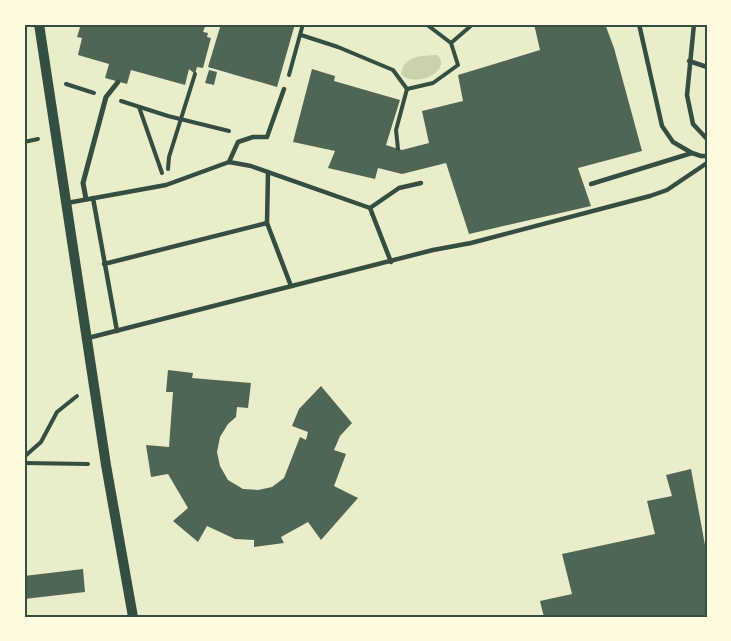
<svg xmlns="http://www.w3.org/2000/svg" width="731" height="641" font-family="Mulish,sans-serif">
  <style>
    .green { fill: #cad2ad }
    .building { fill: #4f6655 }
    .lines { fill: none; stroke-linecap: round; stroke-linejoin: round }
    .path { stroke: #344e41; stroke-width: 4 }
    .service { stroke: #344e41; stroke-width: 4.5 }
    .pedestrian { stroke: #344e41; stroke-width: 5 }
    .tertiary { stroke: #344e41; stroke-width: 10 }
    .neatline { fill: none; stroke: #344e41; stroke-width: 2 }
  </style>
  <rect width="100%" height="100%" fill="#e9edc9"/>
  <path class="green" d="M437,55C439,57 442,60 441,64C439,77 411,86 401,74C404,55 421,56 437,55Z"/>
  <g class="building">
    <polygon points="81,24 206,24 203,32 208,33 207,37 211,38 203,68 197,67 195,74 189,69 185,85 131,70 127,84 105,78 109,64 78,55 82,38 77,37"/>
    <polygon points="221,24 295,24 277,87 208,67"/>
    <polygon points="534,24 605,24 614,48 642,151 578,168 591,206 469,234 446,163 402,174 378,168 375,179 328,168 335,151 293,142 312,69 335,76 334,81 400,100 386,145 402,150 429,143 422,111 463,101 458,75 540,50"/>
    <polygon points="209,70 217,72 214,85 205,83"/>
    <polygon points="168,370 193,373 192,378 251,383 248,408 237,407 236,417 228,424 220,437 217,452 220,466 228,480 243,489 258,490 272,487 284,478 300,437 306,440 308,432 292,426 299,409 321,386 352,423 340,436 334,450 346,454 334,486 358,498 321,540 308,522 281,537 284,543 254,547 254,540 235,539 207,526 198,542 173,521 188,508 168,474 151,477 146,445 169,447 173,392 166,392"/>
    <polygon points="691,469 705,545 707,545 707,617 544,617 540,601 572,594 562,554 655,534 647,501 672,496 666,475"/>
    <polygon points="83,569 85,592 24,599 24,576"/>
  </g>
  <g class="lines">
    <g class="path">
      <polyline points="426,24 451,43"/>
      <polyline points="301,35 338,47 393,70 407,89"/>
      <polyline points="289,75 303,24"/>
      <polyline points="66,84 94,93"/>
      <polyline points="121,101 168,116 229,131"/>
      <polyline points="139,107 162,173"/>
      <polyline points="24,142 38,139"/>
      <polyline points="398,149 396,130 407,89 433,83 458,65 451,43 473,24"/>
      <polyline points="168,169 169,157 195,74"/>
      <polyline points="24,457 41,442 57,412 77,396"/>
      <polyline points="24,463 88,464"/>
    </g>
    <g class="service">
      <polyline points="639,24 662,126 673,142 692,153 701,156 707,156"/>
      <polyline points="694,24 687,95 693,124 707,139"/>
      <polyline points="689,61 707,67"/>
      <polyline points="229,162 238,142 253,137 267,137 284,89"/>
      <polyline points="268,172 267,223 291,286"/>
      <polyline points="591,184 692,153"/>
      <polyline points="93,198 117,331"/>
      <polyline points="67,203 166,185 229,162 251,166 370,208"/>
      <polyline points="370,208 391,262"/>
      <polyline points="370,208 399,188 421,183"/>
      <polyline points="104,264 267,223"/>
      <polyline points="88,338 433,250 471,243 650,196 667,190 707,163"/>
    </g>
    <polyline class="pedestrian" points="86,199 83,183 106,97 118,82"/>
    <polyline class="tertiary" points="39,24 106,465 133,617"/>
  </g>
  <rect width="731" height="641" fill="none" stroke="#fefae0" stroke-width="51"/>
  <rect x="26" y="26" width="680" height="590" class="neatline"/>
</svg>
